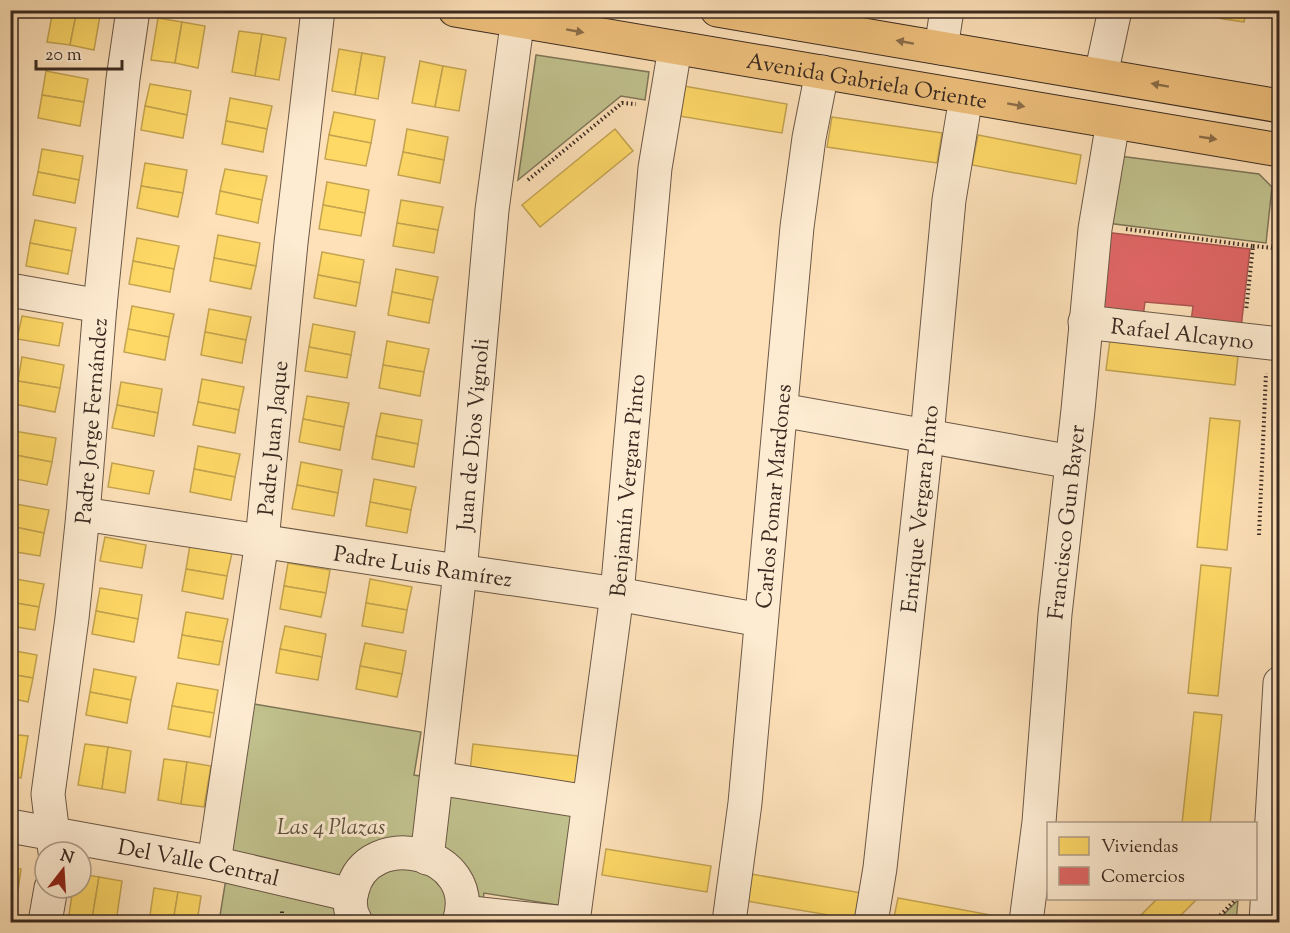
<svg xmlns="http://www.w3.org/2000/svg" width="1290" height="933" font-family="'Sorts Mill Goudy',serif">
  <style>
    .green { fill: #c1c28e; stroke: #7e7658; stroke-width: 1.5 }
    .homes { fill: #ffd966; stroke: #c4a451; stroke-width: 1.5 }
    .shops { fill: #e06666; stroke: #ae5451; stroke-width: 1.5 }
    .lines { fill: none; stroke-linecap: round; stroke-linejoin: round }
    .minor-casing { stroke: #6b5847; stroke-width: 35 }
    .major-casing { stroke: #3a2a21; stroke-width: 35 }
    .path { stroke: #3a2a21; stroke-width: 4; stroke-dasharray: 1.5 3; stroke-linecap: butt }
    .minor { stroke: #feecd2; stroke-width: 33 }
    .major { stroke: #efc07c; stroke-width: 33 }
    .oneway { fill: #8b6e4a }
    .labels { text-anchor: middle; stroke-width: 6; stroke-linejoin: round; paint-order: stroke }
    .street-label { font-size: 22px; fill: #3a2a21; stroke: #feecd2 }
    .park-label { font-size: 22px; font-style: italic; fill: #5c503c; stroke: #feecd2 }
  </style>
  <rect width="100%" height="100%" fill="#fee1b9"/>
  <filter id="stains"><feTurbulence type="fractalNoise" baseFrequency=".00333" numOctaves="4"/><feColorMatrix values="0 0 0 0 .2 0 0 0 0 .09 0 0 0 0 .02 0 0 0 .5 -.17"/></filter>
  <radialGradient id="worn" r=".72"><stop offset=".6" stop-color="#630" stop-opacity="0"/><stop offset="1" stop-color="#630" stop-opacity=".3"/></radialGradient>
  <g class="green">
    <polygon points="536,55 649,72 645,100 621,96 518,180"/>
    <polygon points="1119,156 1259,174 1272,187 1266,243 1107,223"/>
    <polygon points="254,704 421,732 414,775 574,799 563,906 484,893 480,922 219,922"/>
    <polygon points="1238,900 1236,922 1216,922"/>
  </g>
  <g class="homes">
    <polygon points="10,10 18,10 13,37 10,37"/>
    <polygon points="53,10 77,10 70,45 47,42"/>
    <polygon points="77,10 101,10 94,50 70,45"/>
    <polygon points="1205,10 1225,10 1224,19 1204,16"/>
    <polygon points="1225,10 1246,10 1244,22 1224,19"/>
    <polygon points="158,18 182,22 175,63 151,60"/>
    <polygon points="182,22 205,26 198,68 175,63"/>
    <polygon points="239,31 262,34 255,76 232,72"/>
    <polygon points="262,34 286,38 279,80 255,76"/>
    <polygon points="339,49 362,53 355,95 332,91"/>
    <polygon points="362,53 385,57 378,99 355,95"/>
    <polygon points="420,61 443,66 435,107 412,103"/>
    <polygon points="443,66 466,70 459,111 435,107"/>
    <polygon points="46,71 88,79 84,102 42,95"/>
    <polygon points="150,84 191,91 187,115 145,106"/>
    <polygon points="678,85 787,104 782,133 673,115"/>
    <polygon points="42,95 84,102 80,126 38,118"/>
    <polygon points="230,98 272,106 267,129 226,121"/>
    <polygon points="145,106 187,115 183,138 141,130"/>
    <polygon points="334,112 375,120 371,143 329,135"/>
    <polygon points="832,117 942,133 937,163 827,147"/>
    <polygon points="226,121 267,129 263,152 222,144"/>
    <polygon points="407,129 448,137 444,160 403,152"/>
    <polygon points="615,129 633,151 540,227 522,205"/>
    <polygon points="329,135 371,143 366,166 325,159"/>
    <polygon points="978,135 1081,155 1076,184 972,165"/>
    <polygon points="42,149 83,156 79,180 38,172"/>
    <polygon points="403,152 444,160 440,183 398,175"/>
    <polygon points="145,163 187,170 183,193 141,186"/>
    <polygon points="225,169 267,176 262,200 220,191"/>
    <polygon points="38,172 79,180 75,203 33,195"/>
    <polygon points="327,182 369,190 365,213 323,205"/>
    <polygon points="141,186 183,193 178,217 137,208"/>
    <polygon points="220,191 262,200 258,223 216,214"/>
    <polygon points="401,200 443,207 438,230 397,223"/>
    <polygon points="323,205 365,213 361,236 319,229"/>
    <polygon points="35,220 76,228 72,251 30,243"/>
    <polygon points="397,223 438,230 434,253 393,246"/>
    <polygon points="218,235 260,243 256,266 214,258"/>
    <polygon points="137,238 179,246 174,269 133,261"/>
    <polygon points="30,243 72,251 68,274 26,266"/>
    <polygon points="322,252 364,260 360,283 318,275"/>
    <polygon points="214,258 256,266 251,289 210,281"/>
    <polygon points="133,261 174,269 170,292 129,284"/>
    <polygon points="396,269 438,277 433,300 392,292"/>
    <polygon points="318,275 360,283 356,306 314,298"/>
    <polygon points="392,292 433,300 429,323 388,315"/>
    <polygon points="132,306 174,314 169,337 128,329"/>
    <polygon points="209,309 251,317 246,340 205,332"/>
    <polygon points="22,316 63,323 59,346 17,339"/>
    <polygon points="313,324 355,332 351,355 309,347"/>
    <polygon points="128,329 169,337 165,360 124,352"/>
    <polygon points="205,332 246,340 242,363 201,355"/>
    <polygon points="1110,340 1238,356 1235,385 1106,370"/>
    <polygon points="387,341 429,349 424,372 383,365"/>
    <polygon points="309,347 351,355 347,378 305,371"/>
    <polygon points="22,357 64,365 60,388 18,381"/>
    <polygon points="383,365 424,372 420,396 379,388"/>
    <polygon points="202,379 244,387 239,410 198,402"/>
    <polygon points="18,381 60,388 55,412 14,404"/>
    <polygon points="121,382 162,389 158,413 117,405"/>
    <polygon points="307,396 349,403 344,427 303,419"/>
    <polygon points="198,402 239,410 235,433 193,425"/>
    <polygon points="117,405 158,413 154,436 112,428"/>
    <polygon points="381,413 422,420 418,444 376,436"/>
    <polygon points="1210,418 1240,421 1227,550 1197,547"/>
    <polygon points="303,419 344,427 340,450 299,442"/>
    <polygon points="14,431 56,438 52,462 10,454"/>
    <polygon points="376,436 418,444 414,467 372,459"/>
    <polygon points="198,446 240,454 235,477 194,469"/>
    <polygon points="10,454 52,462 47,485 10,478"/>
    <polygon points="301,462 342,470 338,493 297,485"/>
    <polygon points="112,463 154,471 149,494 108,487"/>
    <polygon points="194,469 235,477 231,500 190,492"/>
    <polygon points="374,479 416,487 411,510 370,502"/>
    <polygon points="297,485 338,493 334,516 292,509"/>
    <polygon points="370,502 411,510 407,533 366,526"/>
    <polygon points="10,503 49,510 44,533 10,526"/>
    <polygon points="10,526 44,533 40,556 10,551"/>
    <polygon points="105,537 146,545 142,568 100,561"/>
    <polygon points="190,545 232,553 227,576 186,569"/>
    <polygon points="288,563 330,570 326,593 284,586"/>
    <polygon points="1201,565 1231,568 1218,696 1188,693"/>
    <polygon points="186,569 227,576 223,599 182,591"/>
    <polygon points="10,578 44,584 39,607 10,602"/>
    <polygon points="370,579 412,587 407,610 366,603"/>
    <polygon points="284,586 326,593 321,617 280,609"/>
    <polygon points="100,588 142,595 138,619 96,611"/>
    <polygon points="10,602 39,607 35,630 10,626"/>
    <polygon points="366,603 407,610 403,633 362,626"/>
    <polygon points="96,611 138,619 134,642 92,634"/>
    <polygon points="186,612 228,619 223,642 182,635"/>
    <polygon points="285,626 326,634 322,657 280,649"/>
    <polygon points="182,635 223,642 219,665 178,658"/>
    <polygon points="365,643 406,651 402,674 360,666"/>
    <polygon points="280,649 322,657 318,680 276,673"/>
    <polygon points="10,650 37,655 33,678 10,674"/>
    <polygon points="360,666 402,674 397,697 356,689"/>
    <polygon points="94,669 136,677 131,700 90,692"/>
    <polygon points="10,674 33,678 28,702 10,698"/>
    <polygon points="177,683 218,690 214,713 172,706"/>
    <polygon points="90,692 131,700 127,723 86,715"/>
    <polygon points="172,706 214,713 210,737 168,729"/>
    <polygon points="1194,712 1222,715 1210,824 1182,824"/>
    <polygon points="10,734 28,736 21,778 10,776"/>
    <polygon points="85,744 108,747 102,789 78,785"/>
    <polygon points="473,744 578,756 576,785 470,771"/>
    <polygon points="108,747 131,751 125,793 102,789"/>
    <polygon points="164,759 187,762 181,804 158,800"/>
    <polygon points="187,762 211,766 204,807 181,804"/>
    <polygon points="606,849 711,866 707,892 602,875"/>
    <polygon points="10,867 21,869 15,911 10,910"/>
    <polygon points="81,874 99,877 92,919 69,915 73,888 81,888"/>
    <polygon points="751,874 862,893 858,920 746,901"/>
    <polygon points="99,877 122,881 116,922 92,919"/>
    <polygon points="154,888 178,892 173,922 149,922"/>
    <polygon points="178,892 201,896 197,922 173,922"/>
    <polygon points="898,898 1002,917 1001,922 893,922"/>
    <polygon points="1158,898 1198,898 1174,922 1134,922"/>
  </g>
  <polygon class="shops" points="1104,232 1250,249 1241,328 1191,322 1193,306 1145,302 1143,317 1098,312"/>
  <g class="lines">
    <g class="minor-casing">
      <g id="minor">
        <polyline points="941,48 947,10"/>
        <polyline points="1101,75 1115,10"/>
        <polyline points="10,290 100,306"/>
        <path id="s1" d="M1085,322L1280,344"/>
        <polyline points="781,410 1072,462"/>
        <path id="s2" d="M83,514L424,566L617,594L761,620"/>
        <polyline points="437,778 588,802"/>
        <path id="s3" d="M10,826L214,863L351,895"/>
        <path id="s4" d="M55,852L48,794L72,618L83,514L100,306L123,79L133,10"/>
        <path id="s5" d="M427,858L460,572L492,210L519,10"/>
        <path id="s6" d="M214,863L262,541L291,243L318,10"/>
        <polyline points="462,912 557,922"/>
        <polyline points="45,922 51,888"/>
        <path d="M356,922C350,913 349,902 352,891C367,825 483,851 459,922"/>
        <path id="s7" d="M573,922L617,594L655,168L675,48"/>
        <path id="s8" d="M729,922L745,803L797,227L809,138L822,72"/>
        <path id="s9" d="M871,922L880,868L927,436L949,200L966,97"/>
        <path id="s10" d="M1026,922L1039,822L1055,614L1078,410L1095,229L1113,122"/>
        <polyline points="1266,922 1280,683"/>
      </g>
    </g>
    <g class="major-casing">
      <g id="major">
        <path id="s11" d="M455,10L1280,150"/>
        <polyline points="717,10 1280,106"/>
      </g>
    </g>
    <g class="path">
      <polyline points="528,180 622,103 636,104"/>
      <polyline points="1126,229 1253,246 1246,311"/>
      <polyline points="1253,246 1273,248 1279,181"/>
      <polyline points="1259,535 1266,373"/>
      <polyline points="282,922 282,910"/>
      <polyline points="1214,922 1236,899"/>
    </g>
    <use href="#minor" class="minor"/>
    <use href="#major" class="major"/>
  </g>
  <defs><path id="oneway-solid" d="M-6-.8H1V-3.2L6.5 0L1 3.2V.8H-6Z" transform="scale(1.5)"/></defs>
  <g class="oneway">
    <use href="#oneway-solid" transform="translate(575 31) rotate(10)"/>
    <use href="#oneway-solid" transform="translate(905 42) rotate(-170)"/>
    <use href="#oneway-solid" transform="translate(1160 85) rotate(-170)"/>
    <use href="#oneway-solid" transform="translate(1016 105) rotate(10)"/>
    <use href="#oneway-solid" transform="translate(1208 138) rotate(9)"/>
  </g>
  <g class="labels">
    <g class="street-label">
      <text dy="8" stroke="none"><textPath href="#s11" startOffset="418">Avenida Gabriela Oriente</textPath></text>
      <text dy="8" stroke="none"><textPath href="#s1" startOffset="98">Rafael Alcayno</textPath></text>
      <text dy="8" stroke="none"><textPath href="#s4" startOffset="434">Padre Jorge Fernández</textPath></text>
      <text dy="8" stroke="none"><textPath href="#s5" startOffset="426">Juan de Dios Vignoli</textPath></text>
      <text dy="8" stroke="none"><textPath href="#s6" startOffset="429">Padre Juan Jaque</textPath></text>
      <text dy="8" stroke="none"><textPath href="#s7" startOffset="440">Benjamín Vergara Pinto</textPath></text>
      <text dy="8" stroke="none"><textPath href="#s8" startOffset="428">Carlos Pomar Mardones</textPath></text>
      <text dy="8" stroke="none"><textPath href="#s9" startOffset="416">Enrique Vergara Pinto</textPath></text>
      <text dy="8" stroke="none"><textPath href="#s10" startOffset="402">Francisco Gun Bayer</textPath></text>
      <text dy="8" stroke="none"><textPath href="#s2" startOffset="344">Padre Luis Ramírez</textPath></text>
      <text dy="8" stroke="none"><textPath href="#s3" startOffset="192">Del Valle Central</textPath></text>
    </g>
    <g class="park-label">
      <text x="331" y="834">Las 4 Plazas</text>
    </g>
  </g>
  <rect width="1290" height="933" fill="none" stroke="#fee1b9" stroke-width="36"/>
  <rect x="12" y="12" width="1266" height="909" fill="none" stroke="#3a2a21" stroke-width="3"/>
  <rect x="18" y="18" width="1254" height="897" fill="none" stroke="#3a2a21" stroke-width="1.5"/>
  <rect x="1047" y="822" width="210" height="78" fill="#feecd2" stroke="#b09e8b" stroke-width="1.5"/>
  <rect x="1059" y="837" width="30" height="18" fill="#ffd966" stroke="#b09e8b" stroke-width="1.5"/>
  <text x="1101" y="852" font-size="18" fill="#3a2a21">Viviendas</text>
  <rect x="1059" y="867" width="30" height="18" fill="#e06666" stroke="#b09e8b" stroke-width="1.5"/>
  <text x="1101" y="882" font-size="18" fill="#3a2a21">Comercios</text>
  <g transform="translate(63 870) rotate(17)"><circle r="28" fill="#feecd2" stroke="#b09e8b" stroke-width="1.5"/>
  <path d="M0-4.5L10 22L0 15L-10 22Z" fill="#8f2418"/>
  <text y="-9" font-size="16" font-weight="bold" text-anchor="middle" fill="#3a2a21">N</text>
  </g>
  <path d="M36 60v9h86v-9" fill="none" stroke="#3a2a21" stroke-width="3"/>
  <text x="45" y="60" font-size="18" fill="#3a2a21" stroke="#feecd2" stroke-width="4.5" paint-order="stroke">20 m</text>
  <rect width="100%" height="100%" filter="url(#stains)"/>
  <rect width="100%" height="100%" fill="url(#worn)"/>
</svg>
